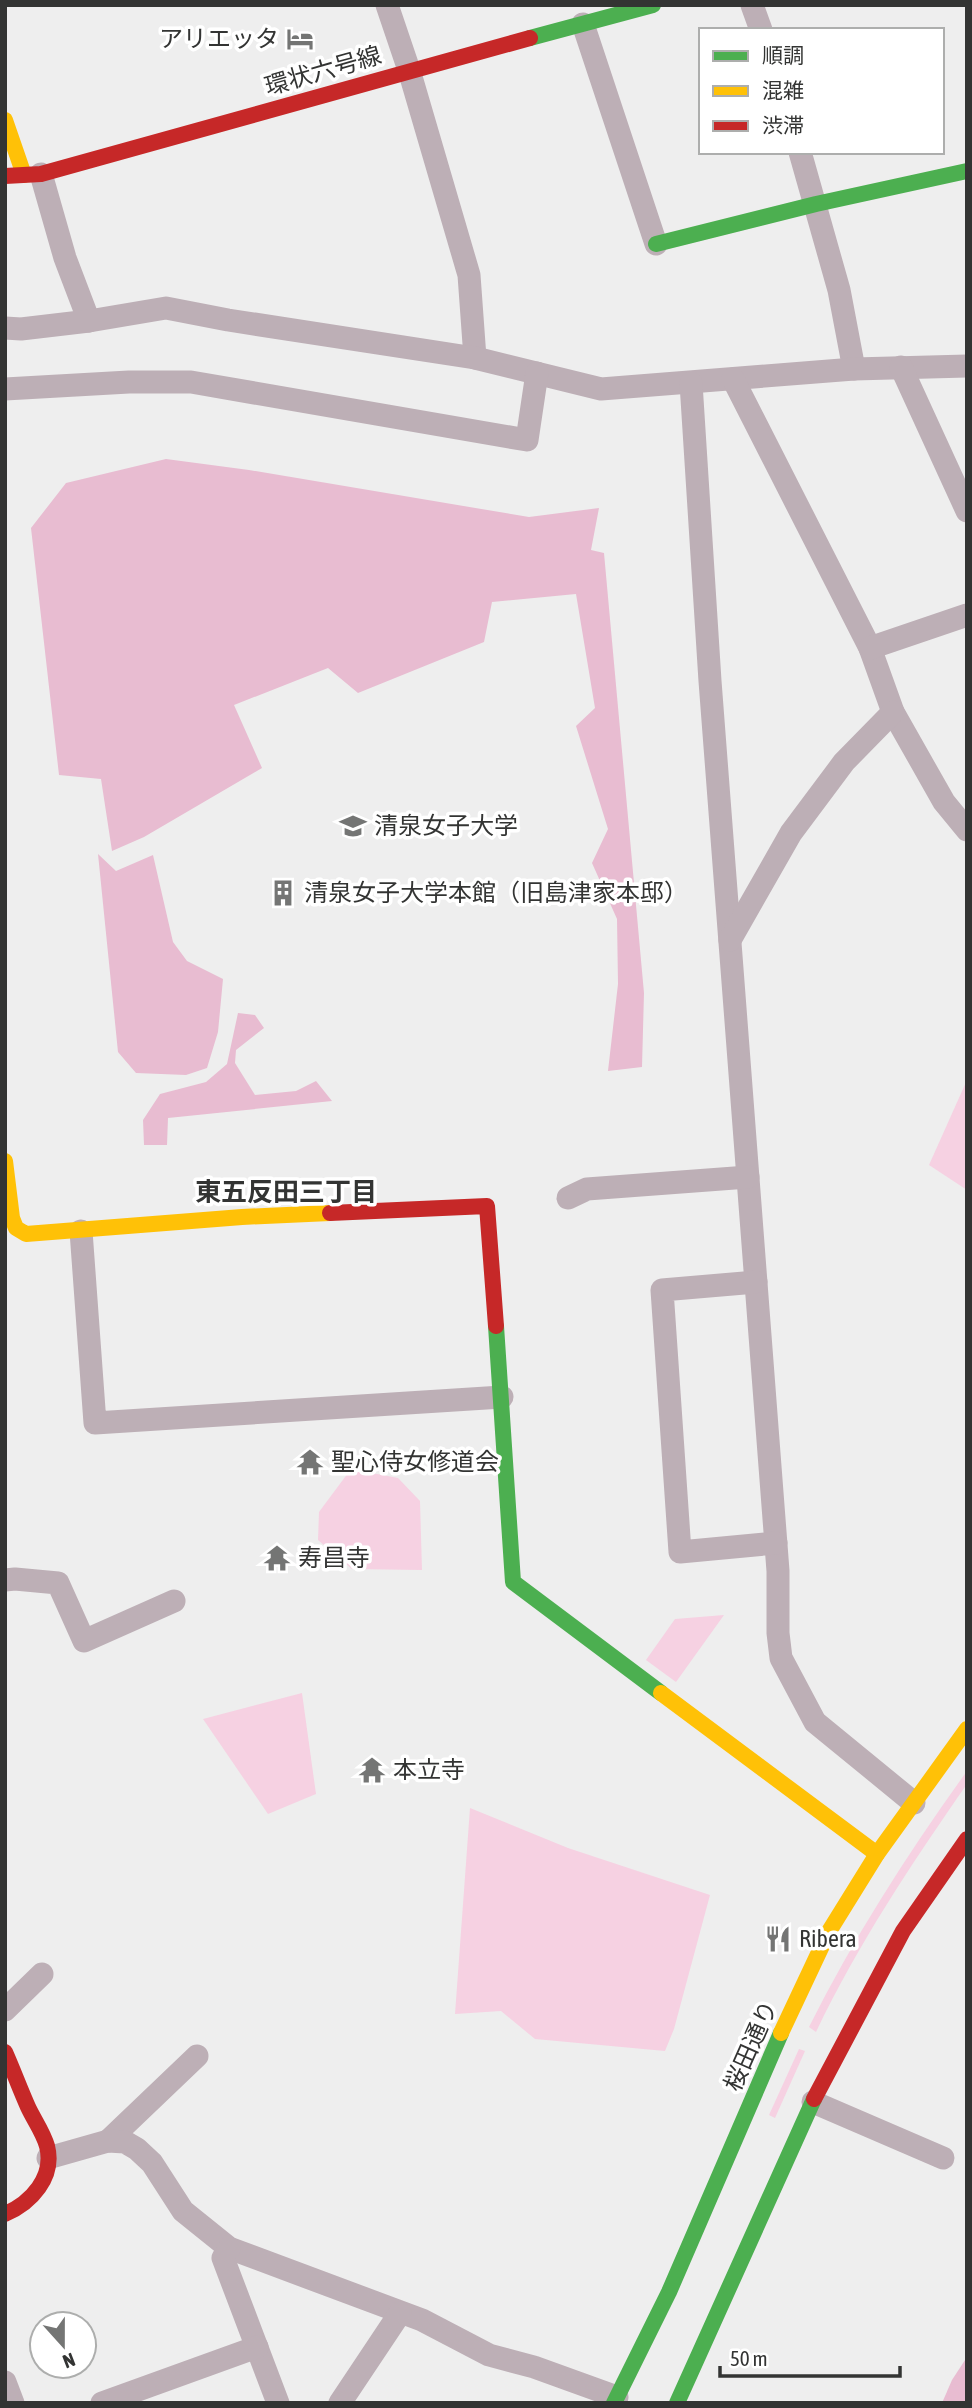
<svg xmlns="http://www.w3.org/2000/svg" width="972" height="2408" font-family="'Asap Condensed','Noto Sans JP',sans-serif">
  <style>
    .green { fill: #f6d1e2 }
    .forest { fill: #e8bcd1 }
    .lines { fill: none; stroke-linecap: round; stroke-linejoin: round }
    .street { stroke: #bdafb6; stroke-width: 23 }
    .fast { stroke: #4caf50; stroke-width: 16 }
    .slow { stroke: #ffc107; stroke-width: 16 }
    .jam { stroke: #c62828; stroke-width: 16 }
    .labels { text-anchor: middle; stroke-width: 7; stroke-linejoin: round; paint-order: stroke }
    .poi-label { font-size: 24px; fill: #333433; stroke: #fff; text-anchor: start }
    .street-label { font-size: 24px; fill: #333433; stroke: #fff }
    .neighbourhood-label { font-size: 26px; font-weight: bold; fill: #333433; stroke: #fff }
  </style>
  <rect width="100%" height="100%" fill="#eee"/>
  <g class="green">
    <polygon points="967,1080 967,1190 929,1165"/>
    <polygon points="351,1469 398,1478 420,1501 422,1570 352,1569 318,1540 319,1512"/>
    <polygon points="724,1615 676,1682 646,1660 675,1619"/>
    <polygon points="302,1693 316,1794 268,1814 203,1719"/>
    <path d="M967,1771V1784C912,1863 858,1944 816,2032L809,2027C854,1937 908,1853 967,1771Z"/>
    <polygon points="470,1808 568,1848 710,1895 674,2029 665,2051 535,2039 501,2011 455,2014"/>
    <polygon points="799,2049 805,2051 775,2118 769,2115"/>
  </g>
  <g class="forest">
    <polygon points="166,459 249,470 529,517 599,508 591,550 604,553 644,993 642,1067 608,1071 618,984 617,919 592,863 608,829 576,726 595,708 576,594 492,602 484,642 358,693 328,668 234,705 262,768 144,837 112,851 101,779 59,775 31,528 66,483"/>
    <polygon points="98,854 116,871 153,855 173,942 187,961 223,979 218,1032 207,1068 186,1075 136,1073 118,1052"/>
    <polygon points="238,1013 255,1015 264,1028 236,1050 235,1063 255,1095 296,1091 316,1081 332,1101 168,1118 167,1145 144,1145 143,1120 160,1094 206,1082 227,1064"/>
    <polygon points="967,2357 967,2403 942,2403 952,2380"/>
  </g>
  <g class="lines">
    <g class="street">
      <polyline points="387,5 409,70 469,275 475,358"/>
      <polyline points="752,5 761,30"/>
      <polyline points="583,24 656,244"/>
      <polyline points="800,152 839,290 854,369"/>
      <polyline points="41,174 65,258 89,321"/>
      <polyline points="5,328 21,329 89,321 166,308 228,320 475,358 601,389 854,369 967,366"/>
      <polyline points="901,367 967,511"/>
      <polyline points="733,379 870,648 893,712 944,802 967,830"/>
      <polyline points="691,383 710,681 778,1571 778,1633 781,1658 815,1722 914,1803"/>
      <polyline points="5,389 129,382 191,382 527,440 537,373"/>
      <polyline points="870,648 967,615"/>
      <polyline points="730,940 791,833 844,762 893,712"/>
      <polyline points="568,1198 587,1189 748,1177"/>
      <polyline points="81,1231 95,1423 502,1397"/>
      <polyline points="756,1282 662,1290 680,1552 776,1543"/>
      <polyline points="5,1580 15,1579 58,1583 84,1641 174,1601"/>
      <polyline points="5,2010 42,1974"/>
      <polyline points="813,2102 943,2158"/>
      <polyline points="108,2141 197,2056"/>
      <polyline points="48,2158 108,2141 125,2142 137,2149 152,2163 183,2211 229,2248 422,2320 489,2355 534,2367 617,2397"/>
      <polyline points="229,2248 223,2258 278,2403"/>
      <polyline points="5,2382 13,2403"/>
      <polyline points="102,2403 257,2347"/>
      <polyline points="340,2403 400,2313"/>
    </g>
    <g class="fast">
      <polyline points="530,38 653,5"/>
      <polyline points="656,244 816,204 967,171"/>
      <polyline points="496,1326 513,1582 661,1693"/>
      <polyline points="614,2403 669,2292 781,2033"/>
      <polyline points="677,2403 814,2099"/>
    </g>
    <g class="slow">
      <polyline points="5,120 24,175"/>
      <polyline points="5,1161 12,1218 16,1228 26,1234 242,1217 330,1213"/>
      <polyline points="661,1693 877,1854"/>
      <polyline points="781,2033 828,1933 877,1854 967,1729"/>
    </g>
    <g class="jam">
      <polyline points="5,176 41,174 530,38"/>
      <polyline points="330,1213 487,1206 496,1326"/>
      <path d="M5,2052C13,2070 20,2089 28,2107C34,2120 43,2132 47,2146C55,2177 31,2203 5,2214"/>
      <polyline points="814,2099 903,1931 967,1839"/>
    </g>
  </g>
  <defs>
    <g id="hotel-bare" transform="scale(2.1)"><path d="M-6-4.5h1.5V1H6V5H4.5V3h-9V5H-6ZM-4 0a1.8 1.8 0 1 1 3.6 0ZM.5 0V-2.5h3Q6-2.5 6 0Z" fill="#747574" stroke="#fff" stroke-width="2.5" paint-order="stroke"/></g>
    <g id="university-bare" transform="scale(2.1)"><path d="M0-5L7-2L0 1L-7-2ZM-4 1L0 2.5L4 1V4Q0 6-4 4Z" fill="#747574" stroke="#fff" stroke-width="2.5" paint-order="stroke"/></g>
    <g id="building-bare" transform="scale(2.1)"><path d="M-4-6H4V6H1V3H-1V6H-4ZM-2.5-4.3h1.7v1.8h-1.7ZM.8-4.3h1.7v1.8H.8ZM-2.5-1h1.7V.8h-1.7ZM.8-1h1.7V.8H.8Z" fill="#747574" stroke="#fff" stroke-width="2.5" paint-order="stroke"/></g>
    <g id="temple-bare" transform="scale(2.1)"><path d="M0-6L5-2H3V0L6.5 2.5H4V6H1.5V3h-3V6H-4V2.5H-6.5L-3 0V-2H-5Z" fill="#747574" stroke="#fff" stroke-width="2.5" paint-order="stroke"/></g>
    <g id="restaurant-bare" transform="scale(2.1)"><path d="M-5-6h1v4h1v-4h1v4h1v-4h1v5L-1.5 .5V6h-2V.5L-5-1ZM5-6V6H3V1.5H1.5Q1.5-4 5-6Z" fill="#747574" stroke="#fff" stroke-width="2.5" paint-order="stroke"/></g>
  </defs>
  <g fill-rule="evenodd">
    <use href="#hotel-bare" x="300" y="39"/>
    <use href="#university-bare" x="353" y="826"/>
    <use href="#building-bare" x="283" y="893"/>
    <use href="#temple-bare" x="310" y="1462"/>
    <use href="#temple-bare" x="277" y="1558"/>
    <use href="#temple-bare" x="372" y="1770"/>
    <use href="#restaurant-bare" x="778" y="1939"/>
  </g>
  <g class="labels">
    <g class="poi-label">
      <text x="279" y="47" text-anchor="end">アリエッタ</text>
      <text x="374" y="834">清泉女子大学</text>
      <text x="304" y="901">清泉女子大学本館（旧島津家本邸）</text>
      <text x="331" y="1470">聖心侍女修道会</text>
      <text x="298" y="1566">寿昌寺</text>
      <text x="393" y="1778">本立寺</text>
      <text x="799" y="1947">Ribera</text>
    </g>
    <g class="street-label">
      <text transform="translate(323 71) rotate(-16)" y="8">環状六号線</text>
      <text transform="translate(751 2046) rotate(-66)" y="8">桜田通り</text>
    </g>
    <g class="neighbourhood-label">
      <text x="286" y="1201">東五反田三丁目</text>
    </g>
  </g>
  <rect width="972" height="2408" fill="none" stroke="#333433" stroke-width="14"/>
  <rect x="699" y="28" width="245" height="126" fill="#ffffff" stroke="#adaead" stroke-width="2"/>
  <rect x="713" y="51" width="35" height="10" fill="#4caf50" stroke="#adaead" stroke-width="2"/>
  <text x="762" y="63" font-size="21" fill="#333433">順調</text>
  <rect x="713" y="86" width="35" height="10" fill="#ffc107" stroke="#adaead" stroke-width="2"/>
  <text x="762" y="98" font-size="21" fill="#333433">混雑</text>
  <rect x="713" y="121" width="35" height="10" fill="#c62828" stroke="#adaead" stroke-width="2"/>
  <text x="762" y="133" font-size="21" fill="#333433">渋滞</text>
  <g transform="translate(63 2345) rotate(159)"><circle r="33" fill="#ffffff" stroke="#adaead" stroke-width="2"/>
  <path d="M0-5L12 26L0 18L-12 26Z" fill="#747574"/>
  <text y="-10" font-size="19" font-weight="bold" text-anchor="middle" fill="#333433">N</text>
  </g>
  <path d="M720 2366v10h180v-10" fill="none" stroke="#333433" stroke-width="3.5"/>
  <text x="730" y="2366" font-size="21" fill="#333433" stroke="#ffffff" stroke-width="5" paint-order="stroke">50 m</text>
</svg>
